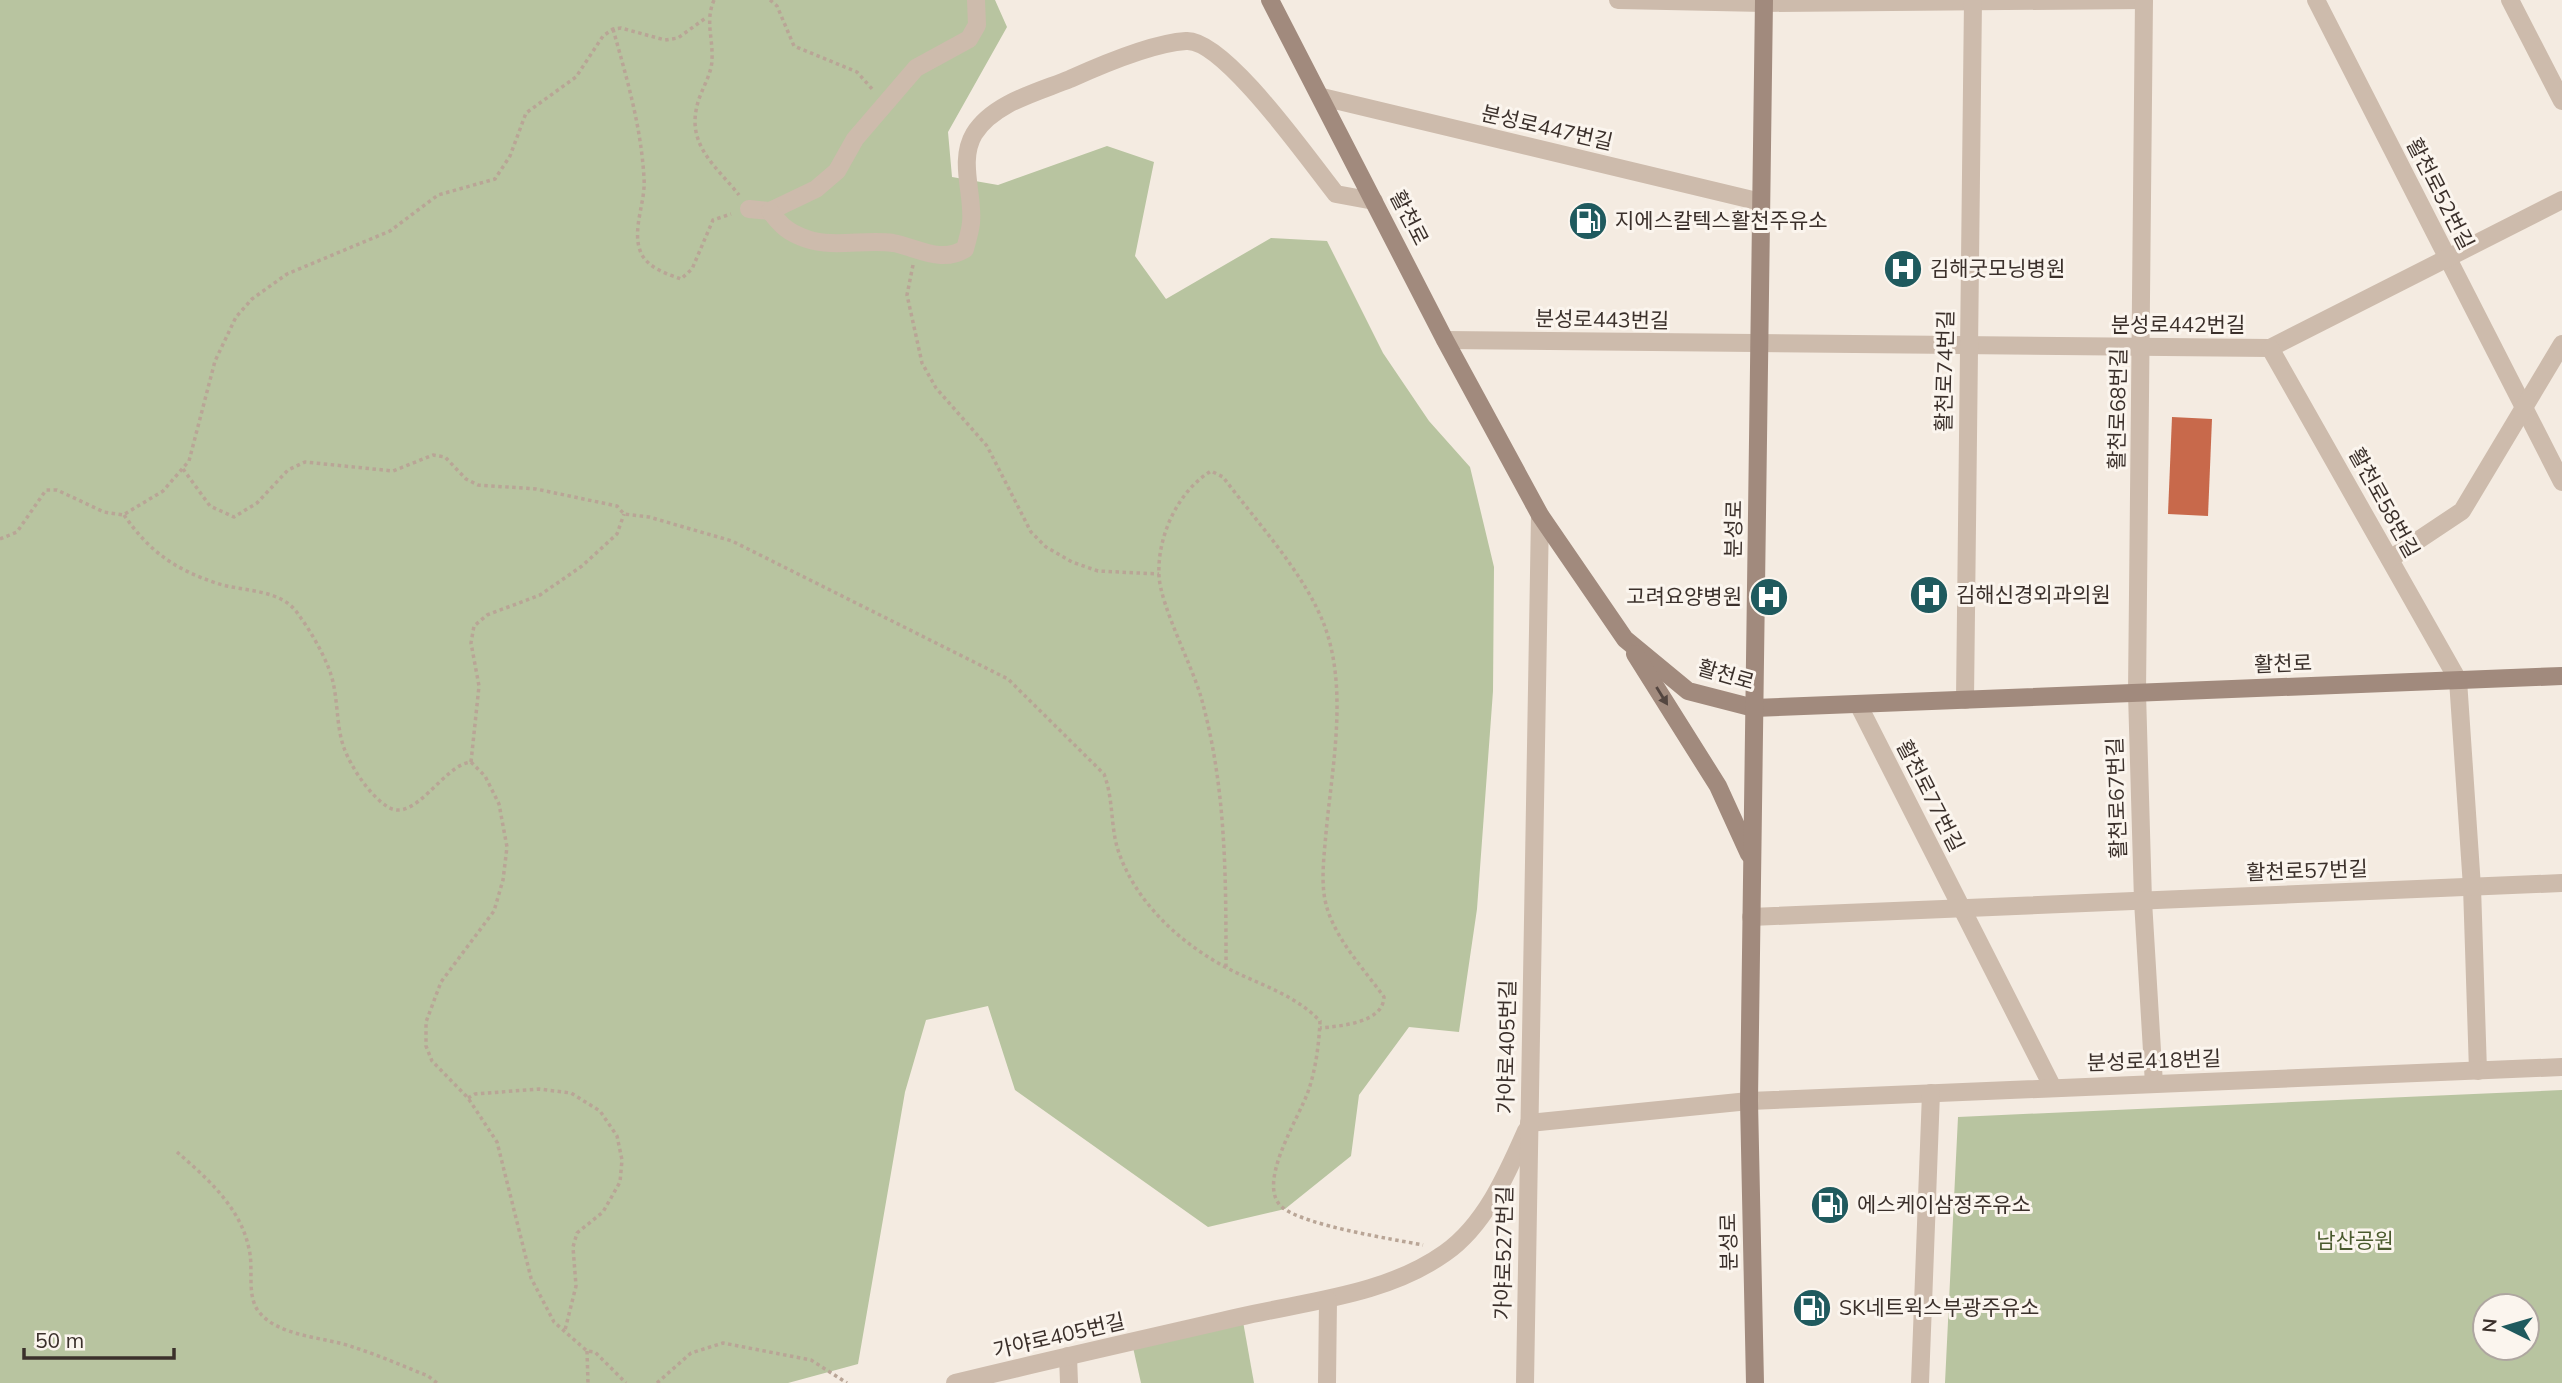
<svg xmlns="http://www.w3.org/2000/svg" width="2562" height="1383" font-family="Mulish,'Noto Sans KR',sans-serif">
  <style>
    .green { fill: #b8c4a0; fill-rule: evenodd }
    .building { fill: #c8694b }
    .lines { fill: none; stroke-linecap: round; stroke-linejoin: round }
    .path { stroke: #b9a596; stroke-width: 3.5; stroke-dasharray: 3.5 3.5; stroke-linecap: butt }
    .street { stroke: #cdbbac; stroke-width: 18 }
    .secondary { stroke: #a18a7d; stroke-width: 18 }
    .oneway { fill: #544640 }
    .labels { text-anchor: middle; stroke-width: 6; stroke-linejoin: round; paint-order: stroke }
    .street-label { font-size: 21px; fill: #3b302b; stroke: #fbf5ee }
    .poi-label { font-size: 21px; fill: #3b302b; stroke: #fbf5ee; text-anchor: start }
    .park-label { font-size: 21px; fill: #4a5a2e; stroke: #fbf5ee }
  </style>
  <rect width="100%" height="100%" fill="#f4ebe1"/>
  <g class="green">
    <polygon points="0,0 995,0 1007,27 948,132 952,177 998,185 1107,146 1154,162 1135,256 1166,299 1271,238 1327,241 1383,353 1429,421 1470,467 1494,567 1493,691 1477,909 1459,1032 1409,1027 1359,1095 1351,1156 1285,1209 1208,1227 1015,1090 988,1006 926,1020 905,1092 858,1364 788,1383 0,1383"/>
    <path d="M2562,1090V1383H1945L1958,1117ZM2485,1306H2527V1348H2485Z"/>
    <polygon points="1242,1316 1254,1383 1141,1383 1132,1343"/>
  </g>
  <polygon class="building" points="2172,417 2212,419 2208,516 2168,514"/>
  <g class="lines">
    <g class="path">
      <path d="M714,0C705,21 713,37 712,59C712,75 700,91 697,106C687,146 717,167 739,195"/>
      <polyline points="770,0 777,6 794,46 857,72 873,90"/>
      <path d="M613,29C627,79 641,126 644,178C646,202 631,230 641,253C648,268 667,274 681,279L692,269L713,220L731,214"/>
      <polyline points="913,265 907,295 922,363 936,388 987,446 1031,532 1046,547 1072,562 1098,571 1159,574"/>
      <path d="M183,469L210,506L234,517L257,503L288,470L305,462L393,471L433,455L445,457L466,479L478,485L536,489L617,506L624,514L649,517L732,541L1008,679L1104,774C1114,800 1110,828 1119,853C1138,907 1187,949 1237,973C1267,987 1297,997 1320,1021C1319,1044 1316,1067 1309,1089C1300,1117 1254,1185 1283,1208C1307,1226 1392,1239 1423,1245"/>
      <path d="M124,515C149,551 174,569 216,583C242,592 281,588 298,614C310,630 322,651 329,669C339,694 335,723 344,748C351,767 370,796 388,807C415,824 443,765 471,762"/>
      <polyline points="0,539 17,532 46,490 57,490 104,512 123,515 163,491 189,461 215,361 236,317 252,299 287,274 390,231 438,195 495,179 510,156 526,113 576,77 603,36 613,29 621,28 665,40 678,38 707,17"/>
      <polyline points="471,762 485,776 499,804 507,847 503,880 494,911 441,982 426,1022 426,1046 432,1061 468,1098 497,1142 531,1278 554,1322 587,1351 595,1352 626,1383"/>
      <polyline points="471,762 479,686 471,643 474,626 487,615 540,595 582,566 617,534 624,514"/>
      <path d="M1226,967C1226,875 1226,786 1201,697C1191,663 1161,607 1159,576C1157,536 1178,491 1211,471L1223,477C1256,521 1306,575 1325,627C1348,691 1332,767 1326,833C1324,857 1320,885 1327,908C1337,941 1364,969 1384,997C1383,1023 1341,1026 1320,1028"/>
      <polyline points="468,1098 475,1094 539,1089 571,1093 600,1111 617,1136 622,1160 620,1182 603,1212 577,1233 573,1247 576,1286 565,1330"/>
      <path d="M177,1152C207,1178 241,1208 249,1249C254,1268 246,1296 259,1312C279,1337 325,1337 353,1347C378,1355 403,1366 428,1376L437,1383"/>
      <polyline points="587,1351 588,1383"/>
      <polyline points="657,1383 691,1353 723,1343 811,1360 847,1383"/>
    </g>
    <g class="street">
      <polyline points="1618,0 1764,3 2144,0"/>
      <polyline points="2144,0 2137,693 2143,901 2154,1084"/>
      <polyline points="2316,0 2562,482"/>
      <polyline points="2510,0 2562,101"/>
      <polyline points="1322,97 1761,202"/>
      <polyline points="749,209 770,211 816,189 837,171 855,139 916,68 969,39 977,25 976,0"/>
      <path d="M770,211C781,226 789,233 807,239C833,248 866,239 893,243C916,247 941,264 965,249C967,241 970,232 971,223C974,195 958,161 974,134C993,103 1038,92 1070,79C1101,65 1152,43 1186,41C1224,38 1311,163 1336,194L1374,201"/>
      <polyline points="1445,340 2270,348 2562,200"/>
      <polyline points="2270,348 2458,680 2472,887 2478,1071"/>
      <polyline points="2390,559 2462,511 2562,344"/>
      <polyline points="1965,700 1973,0"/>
      <polyline points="1858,704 2053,1088"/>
      <polyline points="1751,917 2562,883"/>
      <polyline points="1529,1123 1749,1101 2562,1067"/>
      <polyline points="1068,1356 1069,1383"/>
      <path d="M955,1383C1049,1360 1144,1339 1239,1317C1308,1301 1386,1295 1445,1253C1485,1225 1507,1174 1526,1131"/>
      <polyline points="1327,1383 1328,1300"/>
      <polyline points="1525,1383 1540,515"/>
      <polyline points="1920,1383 1931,1093"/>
    </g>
    <g class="secondary">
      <polyline points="1270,0 1445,340 1540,515 1625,639 1688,691 1754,708 2562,676"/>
      <polyline points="1635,654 1718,786 1749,854"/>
      <polyline points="1755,1383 1749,1101 1764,0"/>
    </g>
  </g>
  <defs><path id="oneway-solid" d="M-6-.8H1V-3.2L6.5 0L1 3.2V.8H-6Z" transform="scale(1.75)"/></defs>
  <use class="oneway" href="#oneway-solid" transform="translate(1662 696) rotate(58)"/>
  <defs>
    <g id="fuel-disc" transform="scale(2.0125)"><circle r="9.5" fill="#1f5a5e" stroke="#fbf5ee"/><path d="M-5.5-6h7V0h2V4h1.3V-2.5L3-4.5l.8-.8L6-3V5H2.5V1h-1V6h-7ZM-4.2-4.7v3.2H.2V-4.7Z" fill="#fff"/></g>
    <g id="hospital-disc" transform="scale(2.0125)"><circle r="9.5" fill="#1f5a5e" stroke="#fbf5ee"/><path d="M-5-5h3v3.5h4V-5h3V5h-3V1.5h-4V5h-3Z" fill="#fff"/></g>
  </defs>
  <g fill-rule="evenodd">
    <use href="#fuel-disc" x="1588" y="221"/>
    <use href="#hospital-disc" x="1903" y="269"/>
    <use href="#hospital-disc" x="1929" y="595"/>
    <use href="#hospital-disc" x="1769" y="597"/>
    <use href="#fuel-disc" x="1830" y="1205"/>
    <use href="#fuel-disc" x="1812" y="1308"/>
  </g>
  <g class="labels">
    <g class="street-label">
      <text transform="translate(1547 128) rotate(13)" y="7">분성로447번길</text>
      <text transform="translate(2440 194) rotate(63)" y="7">활천로52번길</text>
      <text transform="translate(1409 218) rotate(63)" y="7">활천로</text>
      <text transform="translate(1602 320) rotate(1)" y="7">분성로443번길</text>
      <text x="2178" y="332">분성로442번길</text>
      <text transform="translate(1945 371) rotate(-89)" y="7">활천로74번길</text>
      <text transform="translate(2118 409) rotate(-89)" y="7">활천로68번길</text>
      <text transform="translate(2384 503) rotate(61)" y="7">활천로58번길</text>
      <text transform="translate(1734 529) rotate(-89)" y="7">분성로</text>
      <text transform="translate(2283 664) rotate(-2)" y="7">활천로</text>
      <text transform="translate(1726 675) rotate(16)" y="7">활천로</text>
      <text transform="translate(1930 796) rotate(63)" y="7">활천로77번길</text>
      <text transform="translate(2117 798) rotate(-92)" y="7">활천로67번길</text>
      <text transform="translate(2307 871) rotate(-2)" y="7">활천로57번길</text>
      <text transform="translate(1507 1047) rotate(-89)" y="7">가야로405번길</text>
      <text transform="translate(2154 1061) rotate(-2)" y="7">분성로418번길</text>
      <text transform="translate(1729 1242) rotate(-91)" y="7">분성로</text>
      <text transform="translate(1504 1253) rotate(-89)" y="7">가야로527번길</text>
      <text transform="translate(1059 1336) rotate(-13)" y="7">가야로405번길</text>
    </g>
    <g class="poi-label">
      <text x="1615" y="228">지에스칼텍스활천주유소</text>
      <text x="1930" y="276">김해굿모닝병원</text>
      <text x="1956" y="602">김해신경외과의원</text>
      <text x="1742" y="604" text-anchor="end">고려요양병원</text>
      <text x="1857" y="1212">에스케이삼정주유소</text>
      <text x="1839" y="1315">SK네트윅스부광주유소</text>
    </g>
    <g class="park-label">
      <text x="2355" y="1248">남산공원</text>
    </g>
  </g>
  <g transform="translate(2506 1327) rotate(275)"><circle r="33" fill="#fbf5ee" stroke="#aea6a0" stroke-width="2"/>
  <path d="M0-5L12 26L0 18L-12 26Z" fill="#1f5a5e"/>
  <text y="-10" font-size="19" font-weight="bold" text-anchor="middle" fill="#3b302b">N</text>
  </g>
  <path d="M24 1348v10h150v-10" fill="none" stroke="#3b302b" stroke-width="3.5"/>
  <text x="35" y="1348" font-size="21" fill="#3b302b" stroke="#fbf5ee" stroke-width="5" paint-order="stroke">50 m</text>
</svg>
